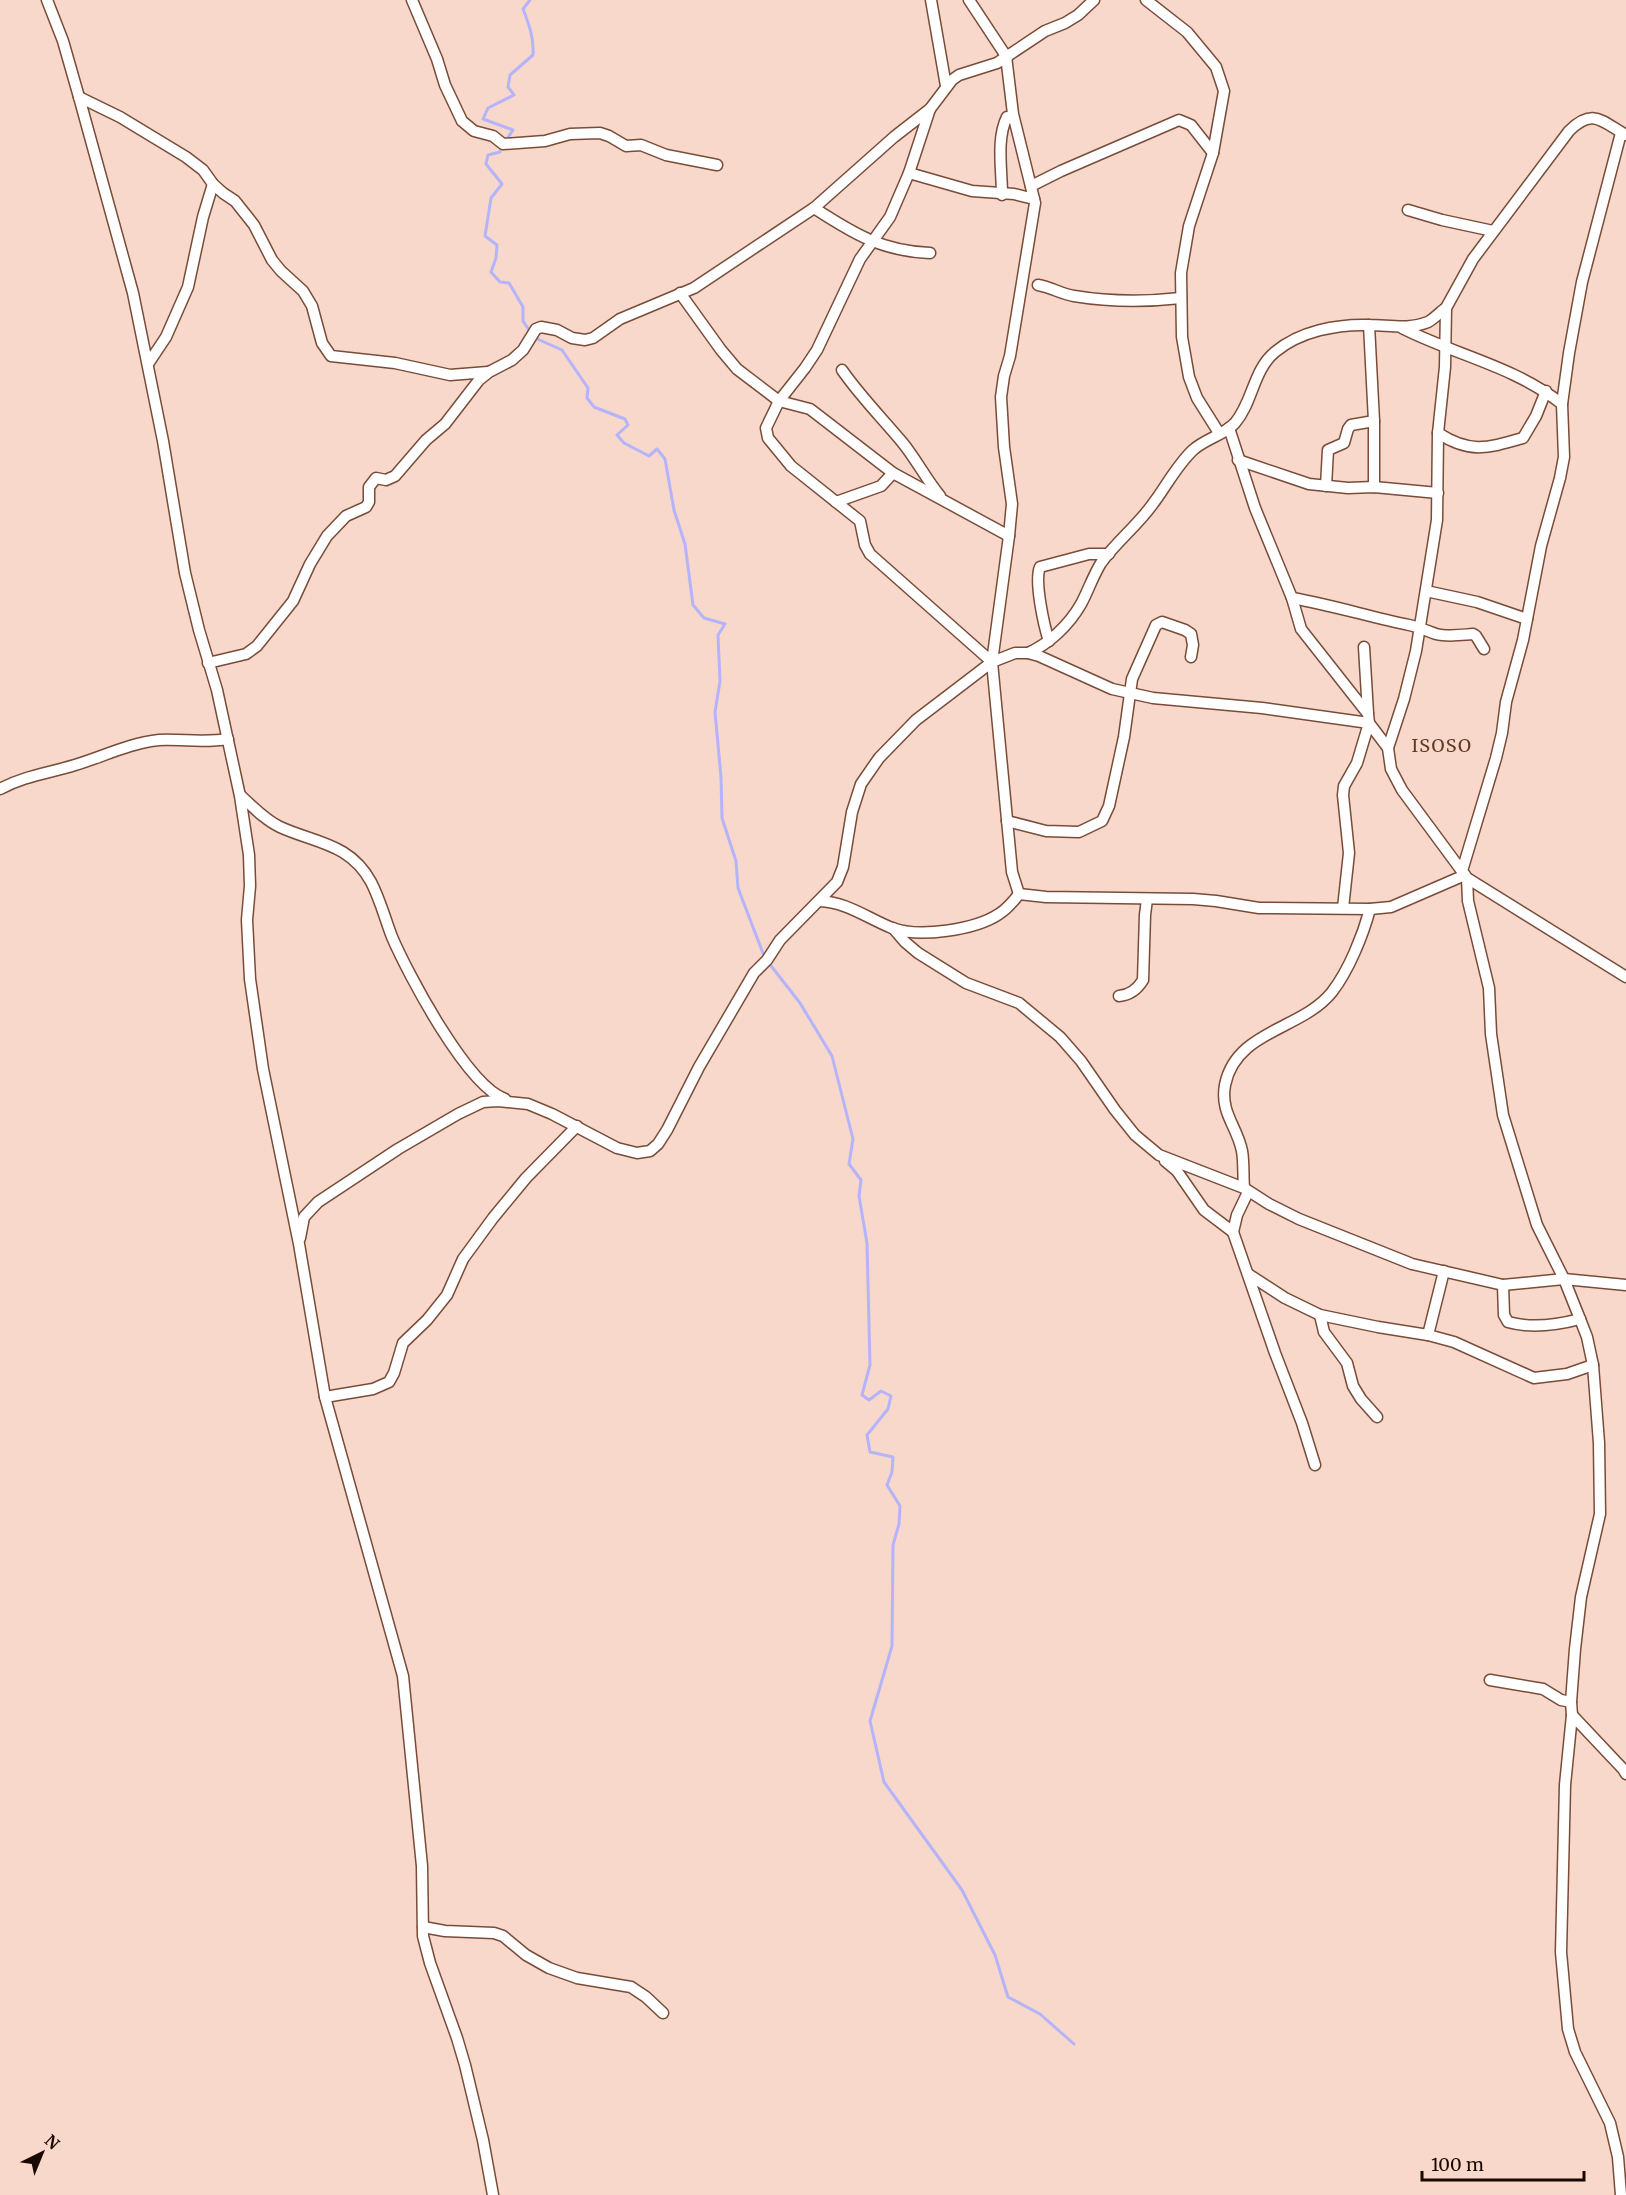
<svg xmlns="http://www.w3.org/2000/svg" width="1626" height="2195" font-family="Merriweather,serif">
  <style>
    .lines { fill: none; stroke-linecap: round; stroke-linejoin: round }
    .stream { stroke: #b5b4fb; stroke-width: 3 }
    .minor-casing { stroke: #784c38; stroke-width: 13 }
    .minor { stroke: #fff; stroke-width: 10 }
    .labels { text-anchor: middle; stroke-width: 4.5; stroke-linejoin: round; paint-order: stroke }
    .quarter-label { font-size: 18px; letter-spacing: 1.5px; fill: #633926; stroke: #f8d8ca }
  </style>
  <rect width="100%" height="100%" fill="#f8d8ca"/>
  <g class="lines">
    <g class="stream">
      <path d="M507,139L513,130L483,119L488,108L514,95L508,87L510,75L533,55C534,38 529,24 523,9L530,0"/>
      <polyline points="503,145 500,152 488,155 486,164 502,184 491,198 485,236 497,245 496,258 491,272 500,282 509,283 523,307 523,321 531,333"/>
      <polyline points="535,338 562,350 588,388 587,398 594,407 625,419 628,425 617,435 624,443 649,456 657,449 665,459 674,510 685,544 693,605 704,618 725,624 718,635 720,681 715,712 721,777 722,818 736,861 738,888 764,956"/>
      <polyline points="768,962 800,1003 832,1056 853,1139 849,1164 861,1180 859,1196 867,1243 870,1365 862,1395 869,1400 881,1391 891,1396 888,1409 867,1435 870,1452 893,1457 892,1472 887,1485 900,1506 899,1524 893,1545 892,1646 870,1721 884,1782 962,1890 995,1955 1008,1997 1040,2014 1074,2044"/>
    </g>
    <g class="minor-casing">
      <g id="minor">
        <polyline points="47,0 63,41 79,97 133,293 163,441 185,573 199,630 217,690 240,796 249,855 250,886 247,920 250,979 263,1069 299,1244 325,1397 403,1676 422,1866 423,1936 430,1963 457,2038 465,2065 483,2140 493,2195"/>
        <polyline points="412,0 437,59 445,85 462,121 474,131 493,136 503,144 545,141 570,134 600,133 609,136 626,146 641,145 666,155 717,165"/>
        <polyline points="931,0 946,86"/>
        <polyline points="969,0 1006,56 1013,114 1035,203 1010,356 1004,376 1001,397 1004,447 1012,504 1009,536 992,662 1012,872 1019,894 1046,897 1193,899 1216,901 1259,908 1370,909 1391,907 1465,875"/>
        <polyline points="1146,0 1187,32 1216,67 1224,91 1213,153 1189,226 1181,273 1182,337 1189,377 1197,398 1219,433"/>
        <polyline points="79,97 120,117 186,157 203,170 213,184 223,193 235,201 254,225 272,260 281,271 303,291 312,306 322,343 331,356 395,363 450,375 488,372"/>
        <polyline points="930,109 909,173 890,217 860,259 817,350 805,368 779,401 766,428 768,438 791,466 860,521 865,545 870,554 992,662"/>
        <polyline points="909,173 972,191 1014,194 1034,199"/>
        <polyline points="1031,186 1061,171 1179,120 1191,125 1213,153"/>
        <path d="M1002,195C1002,170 996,139 1007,117"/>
        <path d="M814,208C854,234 882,251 930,253"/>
        <polyline points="1408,210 1442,220 1493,231"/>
        <path d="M1038,285C1051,287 1061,294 1074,296C1110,302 1145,302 1181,298"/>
        <polyline points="680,293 721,350 737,369 779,401 810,409 893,473 1009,536"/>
        <polyline points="1369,325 1374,421 1374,487"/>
        <path d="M1402,328C1455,355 1514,366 1562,404"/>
        <polyline points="148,364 166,337 188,287 203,217 213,184"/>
        <path d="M842,370C860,396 882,418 902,442C916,459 926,479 940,496"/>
        <polyline points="1229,428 1255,508 1292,598 1301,629 1368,714 1369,723 1388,748 1391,769 1402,790 1467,878 1468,901 1489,988 1491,1034 1503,1115 1537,1225 1564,1279 1580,1319 1587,1337 1593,1365 1599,1443 1600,1514 1581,1597 1575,1649 1571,1702 1572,1715 1565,1785 1561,1952 1568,2029 1575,2052 1610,2123 1618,2157 1621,2195"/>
        <path d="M1438,433C1470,454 1488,448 1523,438L1536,416L1546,391"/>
        <polyline points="1238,460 1309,484 1348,488 1374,487 1438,493"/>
        <polyline points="1326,486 1328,450 1344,443 1348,429 1351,425 1374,421"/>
        <polyline points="836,502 881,486 893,473"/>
        <polyline points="1426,591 1477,602 1527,619"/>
        <path d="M1292,598C1332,605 1370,617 1409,625C1419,627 1427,631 1436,634C1448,637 1460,635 1473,634L1476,636L1484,649"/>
        <path d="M1049,641C1044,626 1034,581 1040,567L1089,554H1109"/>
        <polyline points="1364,647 1368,713"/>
        <path d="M1028,653C1049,644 1069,625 1081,604C1088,591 1093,576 1101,563C1116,542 1137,526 1152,505C1166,487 1176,466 1193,450C1205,439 1224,435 1235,423C1253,402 1253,370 1275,352C1300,331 1337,324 1369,325C1389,325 1408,330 1428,322C1434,319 1440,312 1446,308"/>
        <polyline points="208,663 246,654 257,646 293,601 310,564 327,536 346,516 366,507 369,502 369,487 376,478 386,480 395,476 426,440 445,424 479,380 489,372 512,360 523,350 536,329 541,327 557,330 572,338 585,340 593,338 620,319 694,288 814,208 894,137 930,109 952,80 959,75 997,63 1045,31 1065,23 1078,15 1094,0"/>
        <path d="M1388,748L1404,699L1416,651L1437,520L1438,433L1445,367L1446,308L1473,259L1569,131C1593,107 1602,122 1626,135"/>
        <path d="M0,789C24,776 49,773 75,765C102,757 130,743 159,740C183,739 204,743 228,739"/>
        <path d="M241,796C253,807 265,820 280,827C315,843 350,843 371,882C380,899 385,919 392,937C408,974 467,1086 505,1099"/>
        <polyline points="1007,821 1046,831 1079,832 1102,821 1109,806 1124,737 1132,679 1156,625 1162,622 1185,630 1191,634 1193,645 1191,657"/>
        <polyline points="1462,871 1496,758 1502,733 1506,702 1523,640 1541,546 1560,478 1564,457 1562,404 1569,353 1582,282 1621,133"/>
        <polyline points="1467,878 1626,977"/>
        <path d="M819,901C847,902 867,918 892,928C919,938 975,930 999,914C1007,909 1013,902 1019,894"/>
        <polyline points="893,928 905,942 918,953 966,983 1019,1003 1060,1037 1081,1061 1115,1110 1135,1135 1159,1155 1244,1188 1269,1204 1299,1219 1412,1264 1503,1285 1564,1279 1626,1285"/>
        <path d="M1119,996C1130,995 1137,990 1143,980L1145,915L1147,899"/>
        <polyline points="1165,1161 1177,1171 1204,1210 1233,1232"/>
        <path d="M1244,1188C1243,1176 1244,1162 1242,1151C1237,1126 1220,1113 1225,1085C1236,1030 1302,1030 1332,992C1349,970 1363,935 1370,909"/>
        <polyline points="1248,1192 1237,1215 1233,1232 1275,1353 1302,1423 1315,1465"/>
        <polyline points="300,1238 304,1217 318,1202 398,1149 458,1114 483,1102 498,1101 528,1104 552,1114 617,1148 637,1153 650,1151 658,1144 667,1130 699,1067 754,973 767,960 780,940 837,882 843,867 852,812 861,784 879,758 916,720 992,662 1015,653 1028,653 1039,656 1112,689 1153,698 1262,708 1369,723 1357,763 1344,786 1343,795 1349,853 1343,908"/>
        <polyline points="1248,1274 1285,1298 1320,1315 1378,1327 1428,1335 1454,1342 1534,1378 1567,1374 1593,1365"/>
        <path d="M1503,1285L1504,1315L1508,1322C1532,1329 1557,1325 1580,1319"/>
        <polyline points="1320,1315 1324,1332 1347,1363 1353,1386 1361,1399 1377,1417"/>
        <polyline points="1428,1335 1444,1271"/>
        <polyline points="325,1397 373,1389 389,1382 394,1373 403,1343 427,1320 447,1295 463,1259 493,1218 526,1178 577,1126"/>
        <polyline points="1490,1680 1543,1689 1561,1700 1571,1702"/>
        <polyline points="1572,1715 1623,1769 1626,1774"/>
        <polyline points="423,1927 445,1931 494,1933 503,1936 526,1955 549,1968 577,1978 631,1987 646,1997 663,2013"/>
      </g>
    </g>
    <use href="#minor" class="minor"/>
  </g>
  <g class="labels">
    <g class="quarter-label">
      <text x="1442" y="752">ISOSO</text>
    </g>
  </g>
  <g transform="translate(42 2153) rotate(43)" stroke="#f8d8ca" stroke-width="4.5" paint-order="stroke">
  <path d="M0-4.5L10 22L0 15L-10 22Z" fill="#1a0903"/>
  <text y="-9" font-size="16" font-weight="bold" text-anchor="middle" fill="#1a0903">N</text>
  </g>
  <path d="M1422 2171v9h162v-9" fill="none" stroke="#1a0903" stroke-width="3"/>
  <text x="1431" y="2171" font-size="18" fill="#1a0903" stroke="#f8d8ca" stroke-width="4.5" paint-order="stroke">100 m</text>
</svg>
